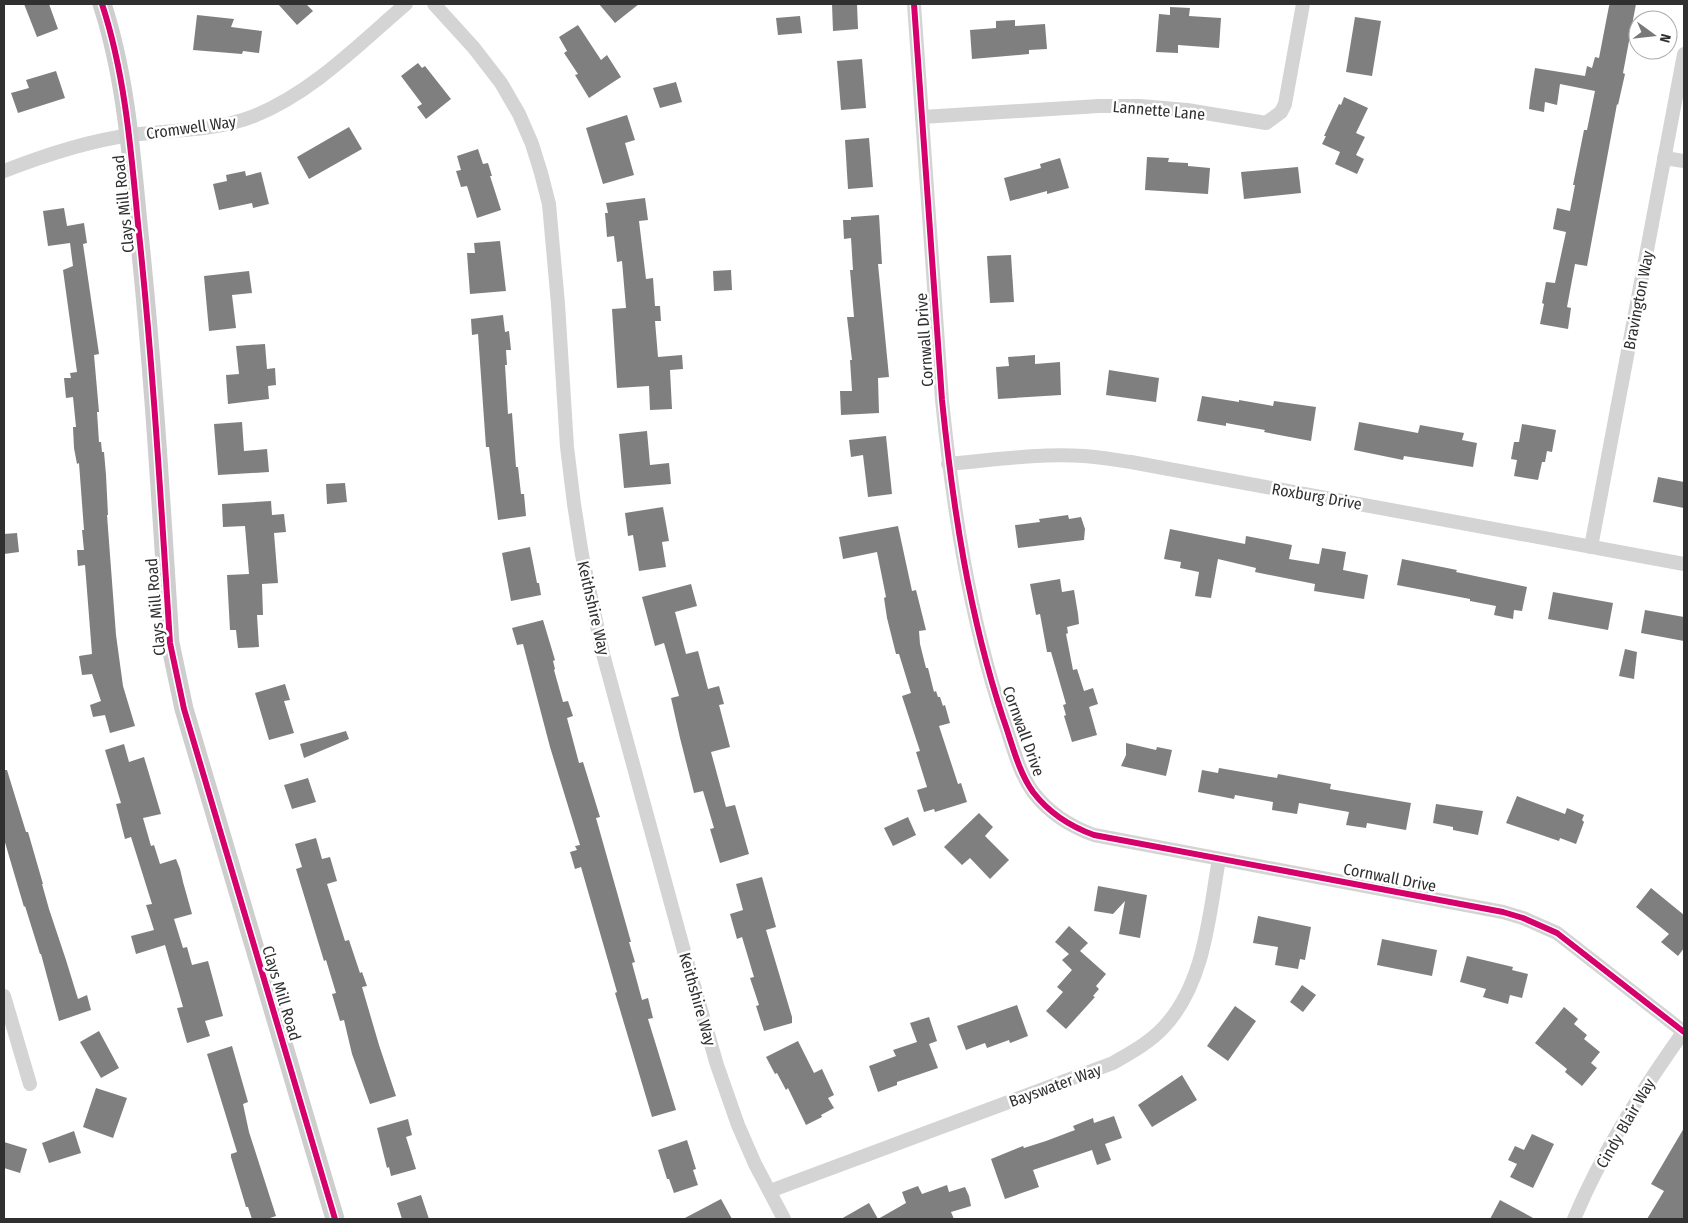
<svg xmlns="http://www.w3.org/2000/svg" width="1688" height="1223" font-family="'Fira Sans Condensed',sans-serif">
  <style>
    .building { fill: #7f7f7f }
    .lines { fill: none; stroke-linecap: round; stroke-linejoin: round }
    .minor { stroke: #d4d4d4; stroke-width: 14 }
    .secondary { stroke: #cecece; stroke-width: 19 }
    .cycleway-casing { stroke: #fff; stroke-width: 9 }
    .cycleway { stroke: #d6006c; stroke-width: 6 }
    .labels { text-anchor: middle; stroke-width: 5; stroke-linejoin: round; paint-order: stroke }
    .street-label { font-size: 16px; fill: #303030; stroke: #fff }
  </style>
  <rect width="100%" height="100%" fill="#fff"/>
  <g class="building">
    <polygon points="24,4 49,4 58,29 37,37"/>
    <polygon points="278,4 306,4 313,11 297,25"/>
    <polygon points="599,4 639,4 615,23"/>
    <polygon points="832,4 857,4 858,29 833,31"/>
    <polygon points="1610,4 1636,4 1623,73 1625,74 1618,105 1617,104 1587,266 1575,264 1567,307 1571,308 1568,329 1540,324 1544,304 1542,303 1546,282 1555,283 1566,232 1553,229 1557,208 1570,211 1575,185 1573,185 1584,130 1587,130 1595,91 1560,84 1557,105 1545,102 1544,112 1529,109 1530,99 1535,68 1585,76 1587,66 1592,68 1595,57 1599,58 1609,6"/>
    <polygon points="1170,7 1190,8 1189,16 1221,18 1219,48 1178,45 1178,53 1156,52 1159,14 1170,15"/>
    <polygon points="197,15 234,19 231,27 262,31 259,53 243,51 242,54 193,50"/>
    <polygon points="800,16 802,33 778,35 776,18"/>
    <polygon points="1355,17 1381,21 1372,76 1346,72"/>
    <polygon points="1015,20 1015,26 1045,24 1047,49 1029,50 1029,54 972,59 970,30 996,28 996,21"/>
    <polygon points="578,25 601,60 607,55 621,77 589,98 575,75 578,74 564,53 567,51 559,37"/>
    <polygon points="862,59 866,108 841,110 837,61"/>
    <polygon points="418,63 422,68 425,66 451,99 426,119 417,107 422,104 401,76"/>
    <polygon points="56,71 65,98 18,113 11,93 29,88 26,80"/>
    <polygon points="676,82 682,102 660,108 653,88"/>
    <polygon points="1344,97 1368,108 1356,133 1365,137 1356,155 1364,159 1357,174 1335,164 1340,152 1322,144 1326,136 1324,136 1339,104 1341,105"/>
    <polygon points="627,115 635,140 625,143 634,175 603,184 586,128"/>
    <polygon points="349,127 362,149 309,179 297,157"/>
    <polygon points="869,138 873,187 848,189 845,140"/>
    <polygon points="478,149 483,164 488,163 492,176 490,176 501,210 477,218 467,186 461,187 456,171 461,170 457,156"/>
    <polygon points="1147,157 1169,158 1168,162 1188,163 1188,166 1210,168 1208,194 1145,190"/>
    <polygon points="1060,158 1069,188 1047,194 1047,191 1010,201 1004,178 1041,168 1040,164"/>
    <polygon points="1298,167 1301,193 1244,199 1241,172"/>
    <polygon points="245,171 246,176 261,172 269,204 253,208 252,203 219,210 213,184 227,181 226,175"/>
    <polygon points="645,198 648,220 639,221 646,279 653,278 655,306 660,306 661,321 655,321 658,357 682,355 683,369 670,370 672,409 650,410 649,386 617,388 612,309 626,308 622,261 617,262 614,236 607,237 605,213 608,213 606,203"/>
    <polygon points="64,208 67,226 84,223 87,243 83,244 99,354 94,355 99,412 97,412 99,442 101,442 102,452 104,452 106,475 108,515 107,515 116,635 123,686 135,726 110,733 105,715 93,717 90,705 101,701 92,674 82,675 79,656 92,654 85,565 78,566 77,550 84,550 82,530 84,530 79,463 77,464 74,448 73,427 76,427 73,397 66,398 64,378 71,378 70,373 77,372 63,270 73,266 70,243 48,246 43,211"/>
    <polygon points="879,215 882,264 878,264 889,377 878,378 879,413 841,415 840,391 852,391 850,360 852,360 847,317 854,317 850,270 853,270 851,238 844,239 843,220 851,220 851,217"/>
    <polygon points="500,241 506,291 470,294 467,253 475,253 474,243"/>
    <polygon points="1011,255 1014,302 990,303 987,256"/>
    <polygon points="731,270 732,290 714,291 713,271"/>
    <polygon points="249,271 252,293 232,295 236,328 209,331 204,276"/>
    <polygon points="503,315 505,332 509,331 511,350 506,350 507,365 505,365 508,414 512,413 516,467 518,467 521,494 524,494 526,516 498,520 489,447 486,447 478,334 472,335 471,319"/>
    <polygon points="265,344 267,369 275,368 276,385 268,386 269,399 228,404 226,375 239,374 236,346"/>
    <polygon points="1035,355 1035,364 1060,362 1061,395 998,399 996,367 1009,366 1008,357"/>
    <polygon points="1109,370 1159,378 1156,402 1106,395"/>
    <polygon points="1202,396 1239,402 1239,400 1273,406 1274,401 1316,407 1311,441 1264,432 1265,430 1226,423 1226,426 1197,421"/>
    <polygon points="242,422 244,451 267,449 269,472 218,475 214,424"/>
    <polygon points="1359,422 1418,433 1420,425 1464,433 1462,440 1477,443 1473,467 1404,456 1403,460 1354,450"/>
    <polygon points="1522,424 1556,430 1552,452 1547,451 1545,462 1542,462 1538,480 1514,476 1517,460 1511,459 1514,442 1519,442"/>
    <polygon points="647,431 650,465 669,463 671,484 624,488 619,434"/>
    <polygon points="886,436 892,494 868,497 863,455 851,457 849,440"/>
    <polygon points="1658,477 1684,482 1684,508 1653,502"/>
    <polygon points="345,483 347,502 327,504 326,484"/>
    <polygon points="271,501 272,515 284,514 286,532 274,533 278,583 262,584 263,615 257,615 259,647 238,648 236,630 230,630 227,575 249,574 245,526 223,527 222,504"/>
    <polygon points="663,507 669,541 662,542 666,567 639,571 633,535 628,536 625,513"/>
    <polygon points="1068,515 1069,519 1081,517 1085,529 1084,540 1018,548 1015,525 1040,522 1039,519"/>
    <polygon points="898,526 912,591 916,590 926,630 919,631 920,644 926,668 928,668 934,692 936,691 938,697 940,697 943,706 945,705 950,723 939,726 958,784 961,783 967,802 935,812 934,809 924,812 917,790 927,787 916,752 920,751 902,696 911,693 899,654 896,654 887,618 884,598 886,597 877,552 843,559 839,537"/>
    <polygon points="1170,529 1245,544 1246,536 1292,545 1289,559 1319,564 1322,548 1346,552 1343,570 1368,575 1364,599 1314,591 1315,584 1255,572 1256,568 1218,559 1211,598 1195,596 1199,572 1180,568 1181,562 1164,559"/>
    <polygon points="17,533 19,552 4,554 4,534"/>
    <polygon points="530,547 537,583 539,583 541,595 511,601 502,553"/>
    <polygon points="1402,559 1457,570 1456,572 1527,587 1522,611 1514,610 1513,619 1494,615 1496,606 1470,601 1470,599 1397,585"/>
    <polygon points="1060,579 1062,592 1074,590 1078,614 1079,624 1067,627 1068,633 1066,634 1073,670 1077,669 1084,691 1093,688 1098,704 1089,707 1097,735 1072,742 1064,716 1066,715 1063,705 1066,704 1051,652 1047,652 1040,614 1036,615 1030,584"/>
    <polygon points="691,584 697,606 675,612 686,654 698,651 708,689 719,686 724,704 719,705 730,747 711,752 726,807 735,805 749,854 720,863 710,829 714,828 703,791 694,793 680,738 671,698 679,696 664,643 655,646 642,597"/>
    <polygon points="1553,592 1613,603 1608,630 1548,619"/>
    <polygon points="1645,610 1684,617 1684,641 1641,633"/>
    <polygon points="543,620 555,660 553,661 555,669 554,670 563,702 568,701 573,716 567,718 579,763 583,762 600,817 596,818 631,942 629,942 635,962 632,963 642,1000 648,998 653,1018 648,1019 676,1110 652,1117 615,993 617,992 581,867 575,869 570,852 577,850 575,846 580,845 550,747 523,644 517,645 512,628"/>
    <polygon points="1625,649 1637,652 1634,679 1619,676"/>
    <polygon points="285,684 290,700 284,701 294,733 269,740 255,693"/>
    <polygon points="346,731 349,739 304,758 300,744"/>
    <polygon points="1126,743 1156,750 1157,747 1172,750 1166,776 1121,766 1126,755"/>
    <polygon points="124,744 129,762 144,757 161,814 143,818 151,846 154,845 160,864 176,859 180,869 183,882 192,914 174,919 183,948 187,947 192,965 208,961 223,1016 205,1021 210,1036 187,1043 177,1008 183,1007 165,945 136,954 131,936 154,930 146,905 152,904 131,837 125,839 116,804 121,803 105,750"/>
    <polygon points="1219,768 1277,778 1278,774 1331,784 1330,789 1411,803 1406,830 1367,823 1366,828 1346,825 1349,812 1299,803 1297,814 1272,810 1273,802 1235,795 1234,799 1198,792 1202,770 1218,773"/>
    <polygon points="4,770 7,770 26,832 28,832 43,884 42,884 49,909 66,960 78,999 87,995 91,1010 59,1021 41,954 40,954 25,906 24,907 4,839"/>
    <polygon points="308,778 316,802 292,809 284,785"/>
    <polygon points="1517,796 1565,814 1567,808 1584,815 1582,820 1584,822 1576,844 1560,838 1559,841 1506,823"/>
    <polygon points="1436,804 1483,811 1478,835 1453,830 1453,827 1433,823"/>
    <polygon points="979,813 993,827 985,836 1009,860 990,879 970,858 962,865 944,847"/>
    <polygon points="908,817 916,835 893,846 884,828"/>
    <polygon points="316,838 322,859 330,857 337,881 327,884 345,941 349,940 360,973 362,972 367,986 362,987 379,1045 396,1096 370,1104 352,1054 344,1020 340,1021 332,994 336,993 326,960 324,961 296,869 302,867 295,844"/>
    <polygon points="762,877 776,927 766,930 792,1017 792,1023 764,1031 756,1006 759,1005 750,978 754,977 742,937 737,939 730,914 743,910 736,884"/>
    <polygon points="1098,886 1147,895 1140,938 1119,934 1125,901 1113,914 1094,911"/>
    <polygon points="1651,888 1684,915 1684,948 1678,956 1661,942 1669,934 1636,907"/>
    <polygon points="1258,916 1311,927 1305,960 1300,959 1298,969 1275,965 1278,947 1253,943"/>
    <polygon points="1069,926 1088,943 1080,951 1106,974 1096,986 1099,989 1093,996 1095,997 1066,1029 1046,1011 1063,992 1057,987 1072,970 1062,960 1069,954 1055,942"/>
    <polygon points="1382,939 1437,950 1432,976 1377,965"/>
    <polygon points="1467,956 1513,967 1512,970 1528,974 1522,998 1510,995 1508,1004 1483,997 1486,989 1460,982"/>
    <polygon points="1302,985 1316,995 1303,1012 1290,1002"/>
    <polygon points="1017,1005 1028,1036 1010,1043 1009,1040 987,1048 985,1043 966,1050 957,1026"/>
    <polygon points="1235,1006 1256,1021 1228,1061 1207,1046"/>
    <polygon points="1564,1007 1578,1019 1574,1024 1587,1035 1584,1039 1600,1052 1591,1063 1597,1068 1582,1086 1565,1072 1567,1069 1535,1043"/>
    <polygon points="929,1017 937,1041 929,1044 938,1068 897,1082 897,1085 878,1092 869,1066 896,1056 893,1050 917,1042 910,1023"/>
    <polygon points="99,1031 119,1068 101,1078 80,1042"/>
    <polygon points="798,1041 814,1073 822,1069 834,1095 828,1098 834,1108 821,1115 822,1117 806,1125 788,1088 786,1090 777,1073 775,1074 766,1057"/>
    <polygon points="232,1046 248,1102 243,1104 249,1132 276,1216 267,1219 252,1219 248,1207 246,1207 231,1157 231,1154 237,1152 207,1054"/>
    <polygon points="1182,1075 1197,1100 1152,1127 1138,1105"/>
    <polygon points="96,1088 127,1098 113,1138 83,1127"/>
    <polygon points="1114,1116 1122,1138 1105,1144 1111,1160 1097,1165 1092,1150 1033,1170 1039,1187 1005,1199 991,1159 1023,1146 1024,1148 1046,1141 1075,1130 1073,1126 1093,1118 1094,1123"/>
    <polygon points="408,1119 412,1135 406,1137 416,1169 391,1176 389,1167 387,1168 377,1128"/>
    <polygon points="1684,1128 1684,1219 1647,1219 1664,1191 1651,1184"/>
    <polygon points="74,1131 81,1153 49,1163 42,1143"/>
    <polygon points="1532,1134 1554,1144 1533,1188 1510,1177 1517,1164 1508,1160 1515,1146 1524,1150"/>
    <polygon points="687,1140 696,1169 693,1170 698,1185 674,1193 669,1179 667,1179 658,1150"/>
    <polygon points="4,1142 27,1149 20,1173 4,1168"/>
    <polygon points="947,1185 949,1192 965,1187 969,1196 971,1206 951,1212 954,1219 841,1219 869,1203 878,1219 906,1203 902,1192 918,1186 922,1194"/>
    <polygon points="421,1195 429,1219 402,1219 397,1203"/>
    <polygon points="721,1199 732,1219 683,1219"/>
    <polygon points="1500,1200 1535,1219 1490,1219"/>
  </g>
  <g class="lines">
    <g class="minor">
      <polyline points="434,4 474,48 501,83 519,114 532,144 541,173 549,204 558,304 567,447 574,504 582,555 603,654 684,951 717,1065 738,1125 755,1164 784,1219"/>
      <path d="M914,4L942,400C953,508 969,615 1003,718C1012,743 1018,771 1033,792C1049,813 1069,826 1094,835L1503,912L1523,918L1557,933L1684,1032"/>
      <polyline points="922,117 1099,106 1140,106 1187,110 1266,123 1281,112 1285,104 1303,4"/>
      <polyline points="1664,158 1684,161"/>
      <path d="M4,171C45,155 87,141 131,135C171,130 216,131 254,116C313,92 358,45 406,4"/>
      <path d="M948,464C993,460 1039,453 1084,456C1100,457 1115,460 1131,462L1684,564"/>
      <polyline points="1591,547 1684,54"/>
      <polyline points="4,996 30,1084"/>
      <path d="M770,1191L1113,1063C1130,1053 1149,1043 1163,1028C1205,984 1209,915 1219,859"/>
      <path d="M1574,1219C1602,1152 1642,1090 1684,1031"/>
    </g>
    <path class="secondary" d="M102,4C125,74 131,150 138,224C153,363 161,503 170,643L184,709L335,1219"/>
    <g class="cycleway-casing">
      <g id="cycleway">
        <path d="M102,4C125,74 131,150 138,224C153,363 161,503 170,643L184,709L335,1219"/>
        <path d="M914,4L942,400C953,508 969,615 1003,718C1012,743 1018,771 1033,792C1049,813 1069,826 1094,835L1503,912L1523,918L1557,933L1684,1032"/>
      </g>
    </g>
    <use href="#cycleway" class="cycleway"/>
  </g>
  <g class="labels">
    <g class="street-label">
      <text transform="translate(1159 110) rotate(5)" y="6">Lannette Lane</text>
      <text transform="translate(191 127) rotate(-8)" y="6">Cromwell Way</text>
      <text transform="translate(123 204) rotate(-96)" y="6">Clays Mill Road</text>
      <text transform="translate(1638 300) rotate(-79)" y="6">Bravington Way</text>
      <text transform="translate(924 340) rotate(-94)" y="6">Cornwall Drive</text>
      <text transform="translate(1317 496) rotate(10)" y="6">Roxburg Drive</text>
      <text transform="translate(155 607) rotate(-95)" y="6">Clays Mill Road</text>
      <text transform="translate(594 608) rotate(77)" y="6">Keithshire Way</text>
      <text transform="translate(1024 731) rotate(70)" y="6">Cornwall Drive</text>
      <text transform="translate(1390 877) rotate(11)" y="6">Cornwall Drive</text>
      <text transform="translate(282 993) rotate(73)" y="6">Clays Mill Road</text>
      <text transform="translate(698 999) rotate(74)" y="6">Keithshire Way</text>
      <text transform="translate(1055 1085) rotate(-20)" y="6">Bayswater Way</text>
      <text transform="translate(1625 1123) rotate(-60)" y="6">Cindy Blair Way</text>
    </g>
  </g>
  <rect width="1688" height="1223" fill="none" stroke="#303030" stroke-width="10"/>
  <g transform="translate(1653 35) rotate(105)"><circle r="24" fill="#ffffff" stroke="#acacac"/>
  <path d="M0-4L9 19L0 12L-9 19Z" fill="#787878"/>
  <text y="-8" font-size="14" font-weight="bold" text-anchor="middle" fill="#303030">N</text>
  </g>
</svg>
